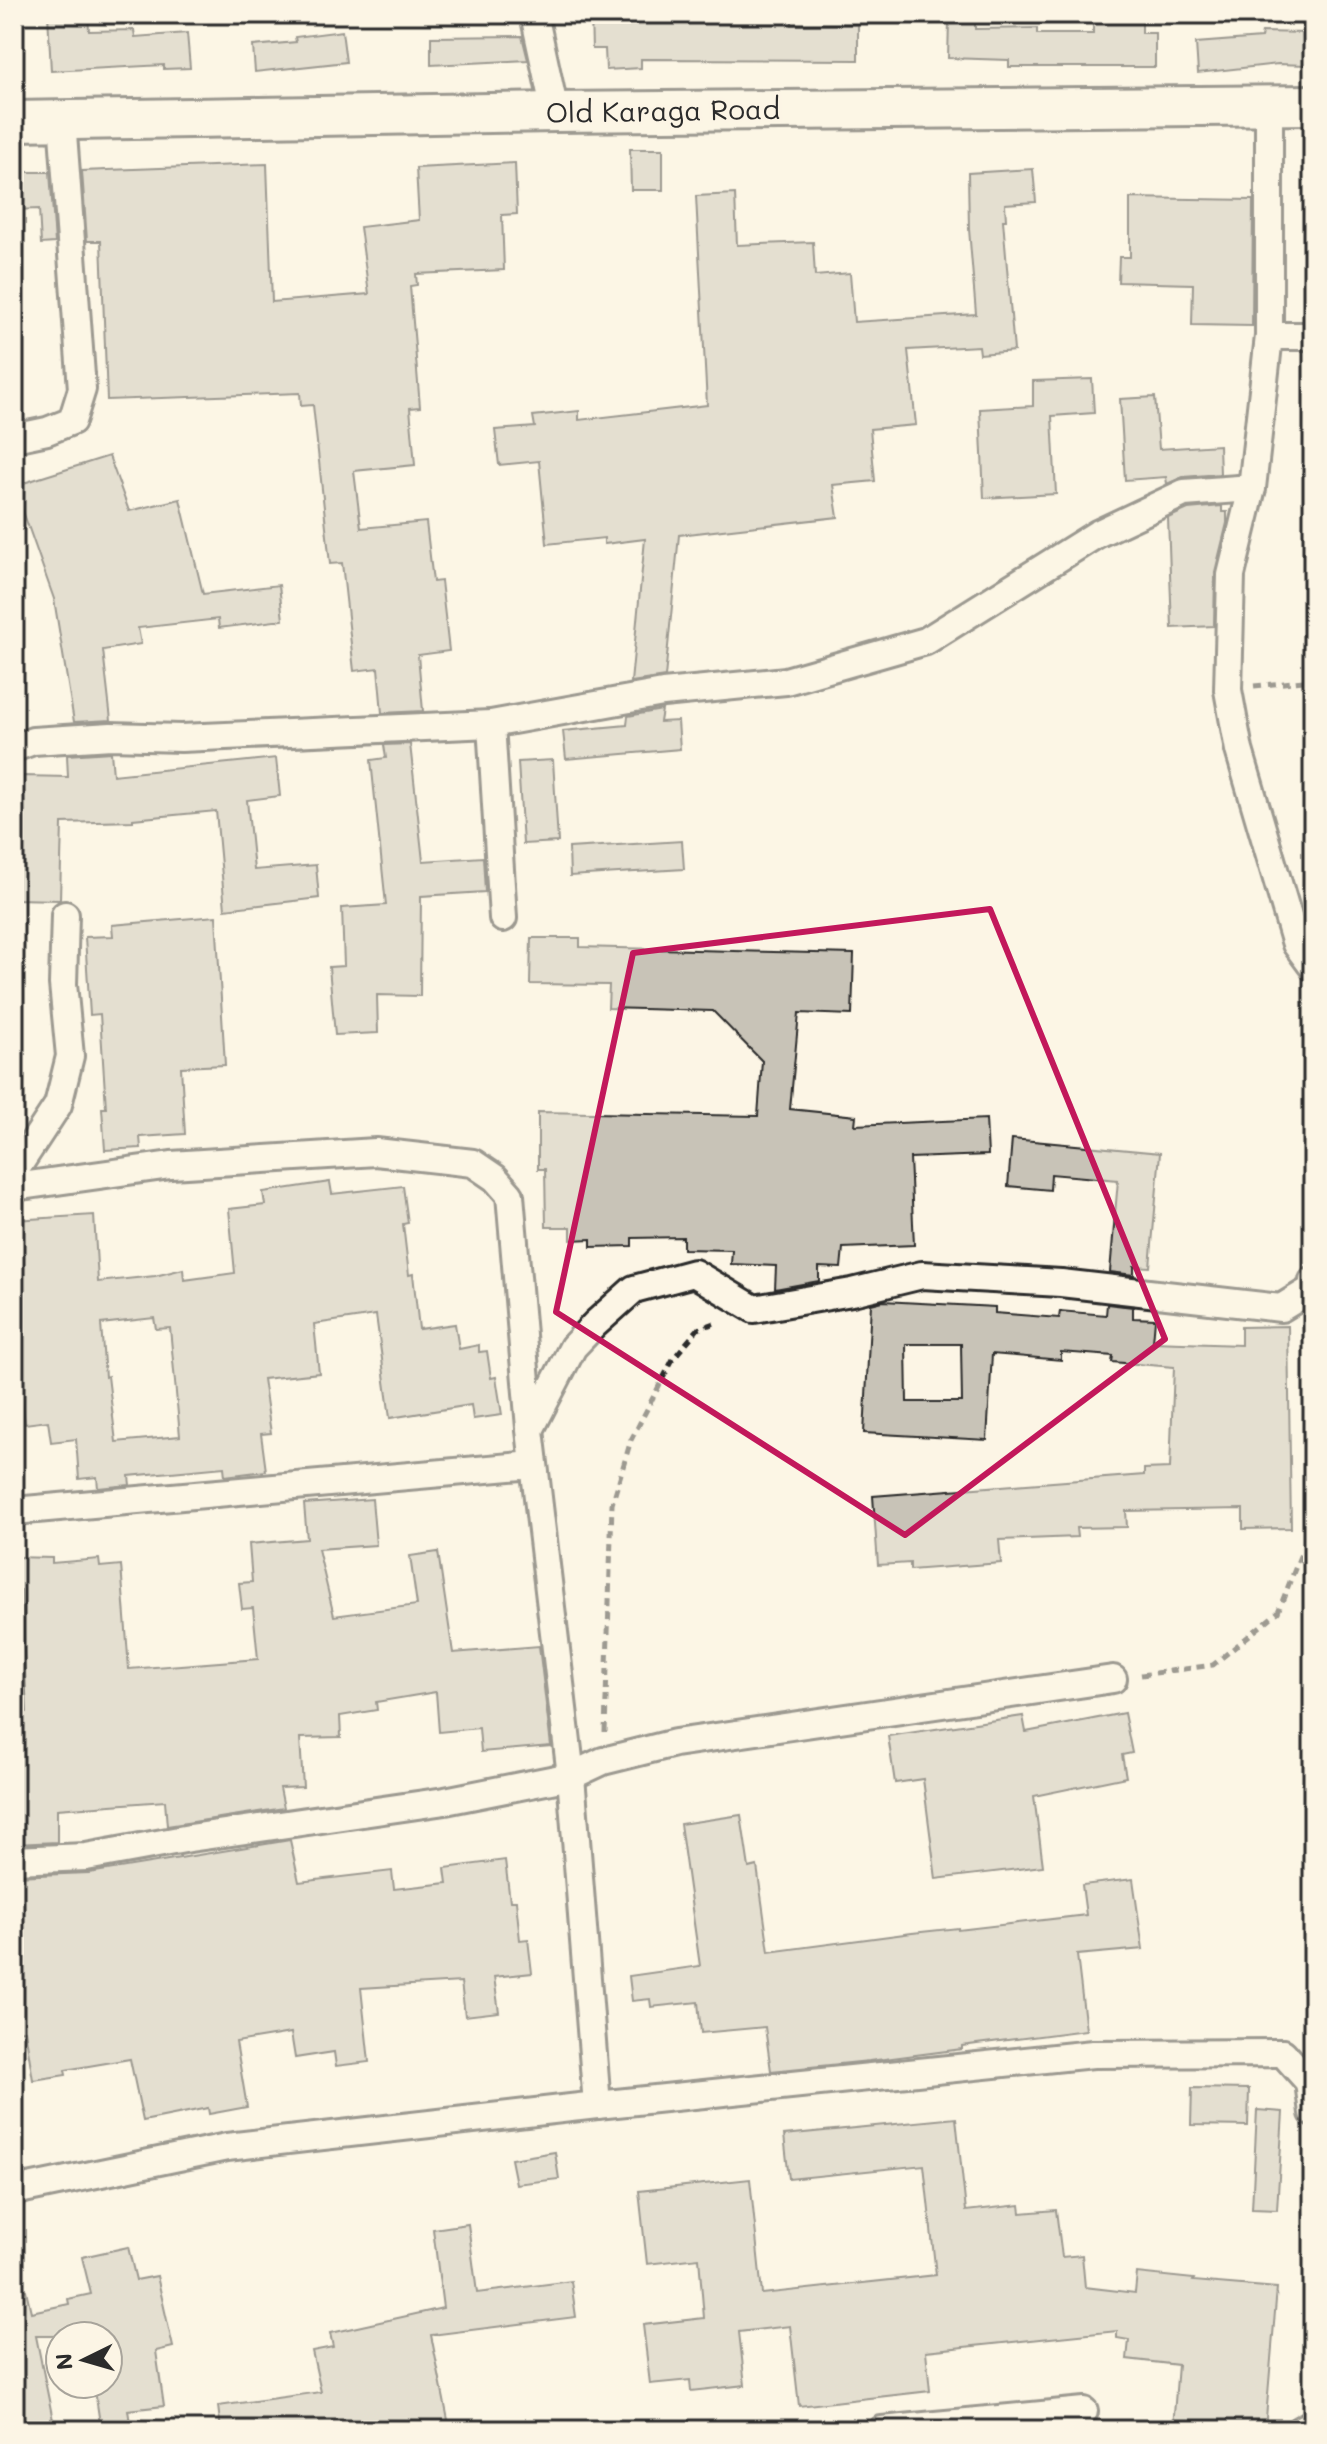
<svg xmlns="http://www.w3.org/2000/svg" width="1327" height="2444" font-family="Mali,sans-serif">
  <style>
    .building { fill: #c8c3b7; stroke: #2b2b2b; stroke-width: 2; fill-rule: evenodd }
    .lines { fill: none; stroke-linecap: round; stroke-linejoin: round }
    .street-casing { stroke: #2b2b2b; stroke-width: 32 }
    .secondary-casing { stroke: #2b2b2b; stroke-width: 44 }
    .path { stroke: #2b2b2b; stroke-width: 5; stroke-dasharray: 8 6; stroke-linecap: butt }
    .street { stroke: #fcf5e5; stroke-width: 26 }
    .secondary { stroke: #fcf5e5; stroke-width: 38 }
    .marked { fill: none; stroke: #c2185b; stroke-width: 6; stroke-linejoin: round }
    .labels { text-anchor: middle; stroke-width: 7; stroke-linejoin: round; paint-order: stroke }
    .street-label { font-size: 28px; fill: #2b2b2b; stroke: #fcf5e5 }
  </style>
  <rect width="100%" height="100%" fill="#fcf5e5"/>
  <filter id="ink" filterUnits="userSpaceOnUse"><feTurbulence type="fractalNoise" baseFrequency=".0125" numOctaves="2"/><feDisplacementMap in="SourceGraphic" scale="16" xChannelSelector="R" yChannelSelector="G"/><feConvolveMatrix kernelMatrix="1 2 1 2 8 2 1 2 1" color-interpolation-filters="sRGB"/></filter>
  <g filter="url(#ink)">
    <g class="building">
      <polygon points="48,14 88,14 89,31 134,30 135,37 187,33 190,68 164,69 164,65 51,71"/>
      <polygon points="591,14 792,14 792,25 858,24 858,60 641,59 641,68 606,70 605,49 592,49"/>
      <polygon points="1093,14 1142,14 1142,33 1155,33 1155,67 1009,67 1009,60 948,58 949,21 975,22 975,29 1037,28 1037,34 1093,34"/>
      <polygon points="342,31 346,62 255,72 253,46 296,42 295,37"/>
      <polygon points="1262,32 1307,33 1306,65 1278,64 1198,73 1196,43 1261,38"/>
      <polygon points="522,36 528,60 431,65 431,37"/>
      <polygon points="630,149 663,149 663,190 631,190"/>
      <polygon points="515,163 517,214 502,215 504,270 416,274 417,285 410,286 420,407 410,408 415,465 354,471 361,528 426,522 433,582 441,581 449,651 418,655 423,711 382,713 378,668 354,671 342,563 330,564 313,405 301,406 300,393 107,400 101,241 87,241 82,171 267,164 272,302 369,294 360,227 419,220 416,168"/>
      <polygon points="1033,169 1036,202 1005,204 1006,220 1003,220 1014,351 980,354 979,346 908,350 916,425 870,429 875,481 833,485 838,517 679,535 665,677 631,682 645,539 604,544 604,538 547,544 539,461 499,465 495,430 535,427 533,416 579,411 579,420 707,405 696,196 735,194 737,245 813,242 815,276 850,273 854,322 976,314 969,229 968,173"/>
      <polygon points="14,172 50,172 55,243 41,244 39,209 14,210"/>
      <polygon points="1130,198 1253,200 1252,326 1192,325 1193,284 1118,282 1119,257 1130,257"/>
      <polygon points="1092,379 1094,413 1052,416 1056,494 984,498 980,409 1033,406 1033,381"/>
      <polygon points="1155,397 1159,449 1219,445 1220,474 1183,477 1167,484 1166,477 1125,480 1120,399"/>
      <polygon points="109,456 129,511 180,499 203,594 279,585 283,620 219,628 218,619 138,628 141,644 103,650 111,720 74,722 54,599 14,486"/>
      <polygon points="1222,506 1222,512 1227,512 1227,523 1215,572 1214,626 1172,628 1168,518 1188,509"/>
      <polygon points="662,710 660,722 678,721 680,749 566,759 563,731 627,725 628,716"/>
      <polygon points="410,744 423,861 483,857 485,892 421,896 420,996 377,995 378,1033 335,1035 329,967 344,966 342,908 386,905 371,760 386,758 384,745"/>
      <polygon points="111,752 113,775 276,758 280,796 247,800 254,870 316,865 319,898 225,909 216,811 133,819 133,821 62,823 60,900 14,899 14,862 21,862 23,776 68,777 67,755"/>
      <polygon points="553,760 558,842 523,844 518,762"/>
      <polygon points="682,841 684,869 570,876 569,848"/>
      <polygon points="216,916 225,1065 181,1067 185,1134 140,1137 141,1148 105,1150 102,1108 106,1108 100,1014 90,1015 85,937 113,936 112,925"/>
      <polygon points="531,938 580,938 580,947 854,954 852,1015 799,1013 790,1109 856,1116 855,1125 986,1119 988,1155 910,1158 914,1245 843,1248 841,1268 819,1267 819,1281 775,1289 776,1266 731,1264 732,1250 683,1249 683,1237 632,1238 632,1246 591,1247 591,1239 571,1240 571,1227 546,1227 545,1169 538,1169 538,1112 758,1116 762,1061 713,1011 608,1008 609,985 530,984"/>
      <polygon points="1012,1139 1160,1153 1150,1267 1134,1266 1134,1275 1110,1272 1118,1180 1051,1174 1050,1190 1008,1186"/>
      <path d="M330,1182L332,1194L403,1186L408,1223L403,1224L409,1275L413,1274L419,1329L455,1324L459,1349L479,1345V1352L487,1351L491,1378L496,1377L502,1415L473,1419L471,1405L390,1418L376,1315L314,1324L319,1373L263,1379L271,1433L261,1434L266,1471L225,1476L224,1467L129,1476L130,1485L98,1488L97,1477L79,1479L76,1439L51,1442L48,1421L25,1424L16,1348H14V1220L94,1215L98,1282L155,1276L183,1269L184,1280L235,1273L229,1209L265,1205L263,1192ZM154,1318L156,1329L170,1328L180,1436L116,1442L108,1376L105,1377L101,1324Z"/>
      <path d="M883,1301L995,1307V1313L1059,1318L1060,1311L1106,1315L1107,1304L1133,1307V1318L1155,1319L1153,1342L1241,1345V1327L1288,1326L1291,1528L1243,1529V1509L1126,1511L1127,1527L1076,1528L1077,1537L999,1540L1001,1563L910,1570V1563L878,1565L873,1496L1144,1475V1469L1170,1468L1174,1367L1112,1362L1113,1356L1061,1352V1360L992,1354L987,1440L864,1433L871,1304ZM906,1344H961L962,1402H907Z"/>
      <polygon points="372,1499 376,1545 318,1549 334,1616 417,1605 410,1556 438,1552 453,1653 539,1646 551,1746 481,1752 479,1728 439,1732 436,1692 376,1702 377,1710 340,1716 341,1737 300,1738 303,1787 280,1788 284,1808 167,1826 165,1801 57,1809 57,1842 14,1844 14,1711 27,1712 21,1590 14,1590 14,1557 52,1558 52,1563 99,1559 100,1567 121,1565 129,1669 258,1659 253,1608 242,1609 239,1583 252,1582 249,1544 307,1539 304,1504"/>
      <polygon points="1124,1713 1132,1753 1122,1755 1126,1777 1034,1796 1043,1866 936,1879 923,1779 895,1783 888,1736 1023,1716 1026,1732"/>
      <polygon points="741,1815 749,1868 757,1866 769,1952 912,1933 958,1928 958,1930 1086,1915 1082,1885 1133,1879 1143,1949 1077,1955 1086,2030 962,2046 962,2049 869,2061 771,2071 765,2027 701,2033 698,2002 651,2007 650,1999 632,2001 629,1976 700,1966 680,1824"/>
      <polygon points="290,1840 299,1882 392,1871 394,1889 447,1883 445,1868 505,1860 510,1901 516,1901 520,1940 528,1939 532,1973 494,1977 499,2012 465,2016 461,1982 361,1988 369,2062 336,2066 334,2052 295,2058 291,2033 236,2042 247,2107 209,2114 208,2108 143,2121 130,2059 65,2070 66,2075 33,2080 25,2030 14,2031 14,1876 89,1873"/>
      <polygon points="1192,2088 1249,2089 1248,2126 1191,2125"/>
      <polygon points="1257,2110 1283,2112 1277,2210 1252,2209"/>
      <polygon points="956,2118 966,2211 1020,2205 1021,2213 1056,2210 1062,2257 1082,2255 1085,2287 1135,2293 1137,2273 1194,2279 1193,2281 1277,2288 1265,2430 1173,2427 1178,2365 1127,2359 1129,2340 1117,2338 1117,2331 926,2351 930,2391 799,2406 790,2326 739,2332 745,2385 691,2391 690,2380 650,2384 643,2325 704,2318 699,2258 647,2264 639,2191 750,2179 762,2294 936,2275 924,2165 789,2179 784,2135"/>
      <polygon points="555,2152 559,2179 516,2184 511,2159"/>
      <polygon points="468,2224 477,2293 571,2281 576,2317 431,2335 450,2430 221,2430 218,2406 321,2392 312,2351 333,2347 330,2333 443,2308 433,2229"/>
      <polygon points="128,2247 136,2280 157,2276 173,2347 156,2351 164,2406 128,2410 131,2430 101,2430 94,2384 108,2384 108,2336 36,2336 55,2430 14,2430 14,2291 26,2290 31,2312 69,2304 68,2299 91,2294 82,2257"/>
    </g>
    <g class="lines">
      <g class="street-casing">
        <g id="street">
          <polyline points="534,14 555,112"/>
          <polyline points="1269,105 1269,336 1252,488 1231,575 1228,690 1239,750 1296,944 1313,967"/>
          <polyline points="1269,336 1313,336"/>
          <polyline points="14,438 47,431 72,421 82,389 62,120"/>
          <polyline points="491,724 503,918"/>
          <polyline points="14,748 33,741 111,736 181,738 491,724 663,693 786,681 926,641 1097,534 1184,493 1252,488"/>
          <polyline points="14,1172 58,1105 70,1056 63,984 65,915"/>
          <polyline points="14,1187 171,1165 376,1152 473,1163 495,1178 510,1195 530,1428"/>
          <polyline points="14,1511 533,1465"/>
          <polyline points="14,1860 86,1857 190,1838 445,1801 571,1776 603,1761 675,1743 1113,1679"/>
          <polyline points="597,2105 1093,2054 1283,2053 1309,2082 1313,2113"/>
          <polyline points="14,2191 227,2147 597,2105 571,1776 530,1430 573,1347 595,1324 634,1289 694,1273 754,1309 852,1292 922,1275 1061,1283 1281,1308 1312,1289 1313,1281"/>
          <polyline points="882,2430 1084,2411"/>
          <polyline points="1300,2430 1313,2423"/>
        </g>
      </g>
      <g class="secondary-casing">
        <polyline id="secondary" points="14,121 555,112 1313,105"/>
      </g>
      <g class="path">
        <polyline points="1254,686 1313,680"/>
        <polyline points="1141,1675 1213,1665 1278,1612 1313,1523"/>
        <polyline points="605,1732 612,1504 631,1440 673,1359 698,1329 718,1322"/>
      </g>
      <use href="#street" class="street"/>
      <use href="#secondary" class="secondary"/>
    </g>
  </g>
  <path d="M0 0H1327V2444H0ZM990,909L1165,1339L905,1535L556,1312L633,953Z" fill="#fcf5e5" fill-opacity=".55" fill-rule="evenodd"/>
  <path class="marked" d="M990,909L1165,1339L905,1535L556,1312L633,953Z"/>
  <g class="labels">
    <g class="street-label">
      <text transform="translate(663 111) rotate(-1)" y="10">Old Karaga Road</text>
    </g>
  </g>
  <rect width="1327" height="2444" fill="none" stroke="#fcf5e5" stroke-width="48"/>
  <rect x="24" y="24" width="1279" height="2396" fill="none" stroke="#2b2b2b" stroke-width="3" filter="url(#ink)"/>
  <g transform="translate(84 2360) rotate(265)"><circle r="38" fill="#fcf5e5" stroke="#a8a49b" stroke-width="2"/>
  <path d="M0-6L14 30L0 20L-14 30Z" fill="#2b2b2b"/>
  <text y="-12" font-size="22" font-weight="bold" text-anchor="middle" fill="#2b2b2b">N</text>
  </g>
</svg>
